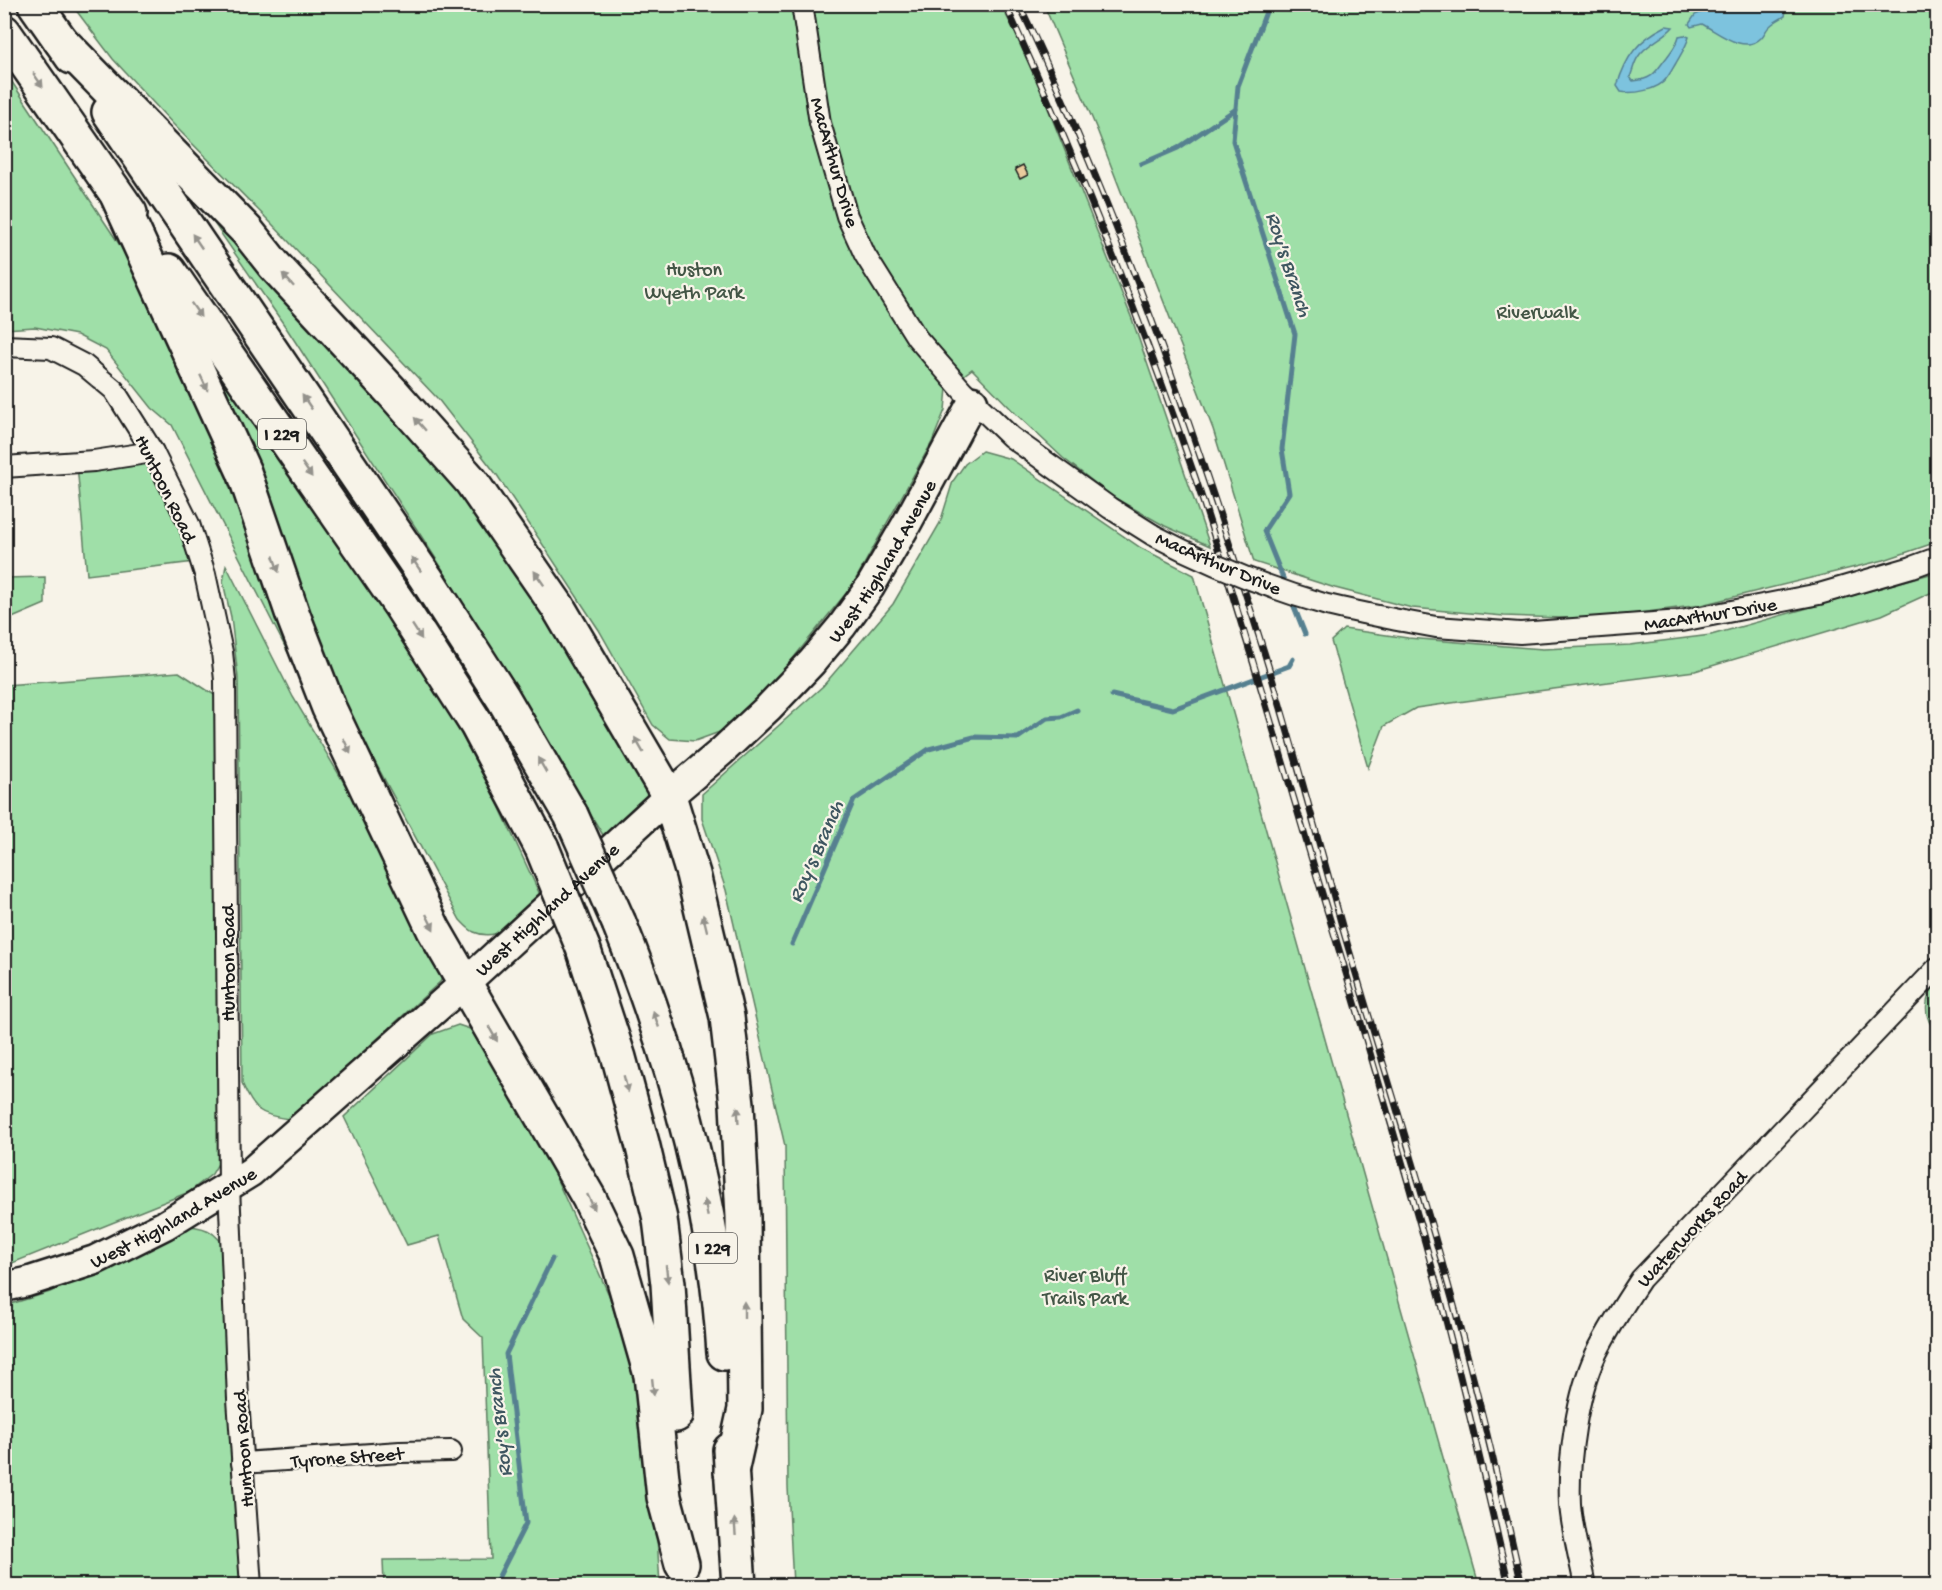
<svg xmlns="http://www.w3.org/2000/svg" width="1942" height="1590" font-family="'Gochi Hand',sans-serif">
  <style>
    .green { fill: #9fdfa8; stroke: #5e7e62; stroke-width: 1.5 }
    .water { fill: #7dc3de; stroke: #568090; stroke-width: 1.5 }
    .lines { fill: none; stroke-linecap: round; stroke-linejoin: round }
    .stream { stroke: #568090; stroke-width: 5 }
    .building { fill: #ebcb9d; stroke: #1c1c1c; stroke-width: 1.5 }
    .street-casing { stroke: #1c1c1c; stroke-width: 24 }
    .secondary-casing { stroke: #1c1c1c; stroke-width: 33 }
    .highway-casing { stroke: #1c1c1c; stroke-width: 38 }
    .street { stroke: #f7f3e8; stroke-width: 20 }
    .secondary { stroke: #f7f3e8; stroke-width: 28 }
    .highway { stroke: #f7f3e8; stroke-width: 33 }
    .rail-casing { stroke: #1c1c1c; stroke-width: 7 }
    .rail { stroke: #f7f3e8; stroke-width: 4.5; stroke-dasharray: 14; stroke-linecap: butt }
    .street-bridge-casing { stroke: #1c1c1c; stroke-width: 24; stroke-linecap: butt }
    .highway-bridge-casing { stroke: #1c1c1c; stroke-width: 38; stroke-linecap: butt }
    .street-bridge { stroke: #f7f3e8; stroke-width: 20 }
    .highway-bridge { stroke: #f7f3e8; stroke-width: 33 }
    .oneway { fill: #94928c }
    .labels { text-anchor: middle; stroke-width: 4.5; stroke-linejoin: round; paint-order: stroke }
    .shield { fill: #f7f3e8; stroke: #5e5c59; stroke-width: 1.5 }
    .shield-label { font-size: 18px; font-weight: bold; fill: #1c1c1c }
    .street-label { font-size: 20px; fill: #1c1c1c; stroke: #f7f3e8 }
    .park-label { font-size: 20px; fill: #435646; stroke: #f7f3e8 }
    .water-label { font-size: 21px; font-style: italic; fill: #3e5660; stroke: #f7f3e8 }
  </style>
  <rect width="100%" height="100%" fill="#f7f3e8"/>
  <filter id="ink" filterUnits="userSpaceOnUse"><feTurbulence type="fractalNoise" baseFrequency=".0167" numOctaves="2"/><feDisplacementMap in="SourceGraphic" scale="12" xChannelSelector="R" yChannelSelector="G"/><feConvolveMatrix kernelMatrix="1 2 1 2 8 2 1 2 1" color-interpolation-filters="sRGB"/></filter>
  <g filter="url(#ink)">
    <g class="green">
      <polygon points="72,5 1001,5 1028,58 1132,319 1210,546 1165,526 1113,497 1063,458 1018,416 972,369 947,388 945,410 932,442 852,586 752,709 725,730 695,741 670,739 653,725 599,630 497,475 438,399 272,224 173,124 113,59"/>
      <polygon points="1044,5 1937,5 1937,542 1884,560 1701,605 1592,619 1504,616 1412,608 1335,588 1254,562 1213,429 1098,132"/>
      <polygon points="4,70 131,262 163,321 269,571 305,686 172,425 152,408 106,350 77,335 35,327 5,329"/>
      <polygon points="171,161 433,429 658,788 606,840 438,562 287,329"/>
      <path d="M203,342L387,610L461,734L499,806L542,899C524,915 501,944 474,932C469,930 464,924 460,920L354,723L321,651Z"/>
      <polygon points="982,451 1011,459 1141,548 1194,575 1479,1585 793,1585 788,1487 785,1146 726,890 702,819 702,794 823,686 893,604 940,523 953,481 965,464"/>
      <polygon points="139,459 157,468 194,562 87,575 77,465"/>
      <path d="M226,565L293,697L410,894L447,968L440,982L289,1119C260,1115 254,1111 242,1083L238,678L231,617L223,582Z"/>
      <polygon points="1937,572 1937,590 1882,615 1695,671 1530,692 1416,708 1384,726 1368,768 1331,641 1344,629 1408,638 1543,649 1630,645 1711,635"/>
      <polygon points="45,577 45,604 5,621 5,578"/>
      <polygon points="179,672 216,696 223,1155 212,1174 189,1192 5,1266 5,685"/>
      <path d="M1937,982V1032C1922,1018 1924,997 1937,982Z"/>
      <polygon points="458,1025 482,1033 500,1054 609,1295 628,1355 653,1472 660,1585 384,1585 383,1560 491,1559 483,1338 463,1319 439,1236 407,1245 344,1117 433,1034"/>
      <path d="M176,1225C205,1226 215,1229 229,1254L251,1585H5L4,1306L50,1292Z"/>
    </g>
    <g class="water">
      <path d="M1722,4H1787V5L1785,16C1780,19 1774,22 1770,26C1766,29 1765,34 1761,38C1744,55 1718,32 1702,24L1691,27L1689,24L1695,15Z"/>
      <path d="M1666,26L1673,27C1663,39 1646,44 1638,57C1634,63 1633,70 1630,77L1633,81C1654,79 1655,72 1667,57C1672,50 1677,45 1679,36L1684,35L1689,37C1686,47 1681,54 1676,63C1673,68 1670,74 1666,79C1658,90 1634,94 1621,92L1617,86C1626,56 1638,40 1666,26Z"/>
    </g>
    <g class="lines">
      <g class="stream">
        <polyline points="1269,4 1238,86 1233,141 1295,334 1282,449 1289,493 1264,531 1287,588"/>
        <polyline points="1141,164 1178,148 1236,109"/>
        <polyline points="1291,599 1305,634"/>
        <polyline points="1112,695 1173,709 1289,666 1293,659"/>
        <polyline points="792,944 854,800 929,749 974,737 1018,738 1047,718 1061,717 1077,710"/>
        <polyline points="494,1586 526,1523 506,1354 552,1259"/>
      </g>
    </g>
    <polygon class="building" points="1023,165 1028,175 1020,179 1015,169"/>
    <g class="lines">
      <g class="street-casing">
        <g id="street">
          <polyline points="802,4 820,123 847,216 865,255 917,338 963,391 1011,437 1110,508 1153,535"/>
          <polyline points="4,346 51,348 84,365 114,390 153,452 189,524 205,574 222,652 225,680 229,1186 238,1399 251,1586"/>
          <polyline points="4,467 94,461 153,452"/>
          <polyline points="1403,621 1436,627 1520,633 1681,621 1819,594 1912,567 1931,560 1938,560"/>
          <polyline points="242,1463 400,1452 451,1451"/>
          <path d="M1585,1586C1580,1559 1572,1531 1570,1504C1568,1459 1577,1394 1596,1354C1609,1328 1625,1303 1641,1279L1938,967"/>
        </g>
      </g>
      <g class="secondary-casing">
        <g id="secondary">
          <path id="s1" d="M4,1287L27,1282L95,1260L165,1225L251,1172L475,974L669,796L721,752L768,708L812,662L842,626L870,587L906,525L973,401"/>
        </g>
      </g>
      <g class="highway-casing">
        <g id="highway">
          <polyline points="35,4 72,57"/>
          <polyline points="4,32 130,213"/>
          <polyline points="60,40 247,231 274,265 393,393 471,481 558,607 669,796 693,874 727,1017 737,1104 743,1217 745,1409 731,1472"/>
          <polyline points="109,112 426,578 503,698 571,815"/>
          <polyline points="118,197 244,472 294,618 329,708 434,930 589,1198 617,1256 651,1375 664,1497 682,1564"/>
          <polyline points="169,271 400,605 477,725 542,848"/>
          <path d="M619,923C675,1061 715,1205 724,1353"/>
          <polyline points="583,948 619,1058 642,1143 660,1219 668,1284 676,1415"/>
          <polyline points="730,1450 739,1586"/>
        </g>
      </g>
      <use href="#street" class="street"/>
      <use href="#secondary" class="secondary"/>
      <use href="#highway" class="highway"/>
      <g class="rail-casing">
        <g id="rail">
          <path d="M1005,4C1076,159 1140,317 1195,477C1237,604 1274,732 1312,860C1355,1004 1400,1148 1439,1293C1464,1390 1487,1488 1509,1586"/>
          <path d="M1019,4C1119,213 1195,432 1264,652C1293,745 1318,840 1344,933C1378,1048 1414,1162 1446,1277C1475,1379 1499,1482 1522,1586"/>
        </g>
      </g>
      <use href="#rail" class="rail"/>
      <g class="street-bridge-casing">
        <path id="street-bridge" d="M1153,535C1208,564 1268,588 1327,605C1352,611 1378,616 1403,621"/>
      </g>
      <g class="highway-bridge-casing">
        <g id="highway-bridge">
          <polyline points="571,815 619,923"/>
          <polyline points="542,848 583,948"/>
        </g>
      </g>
      <use href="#street-bridge" class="street-bridge"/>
      <use href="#highway-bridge" class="highway-bridge"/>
    </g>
    <defs><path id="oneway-solid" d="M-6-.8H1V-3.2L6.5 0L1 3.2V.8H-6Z" transform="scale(1.5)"/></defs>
    <g class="oneway">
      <use href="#oneway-solid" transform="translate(38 80) rotate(55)"/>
      <use href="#oneway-solid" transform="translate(197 241) rotate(-124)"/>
      <use href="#oneway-solid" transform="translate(288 280) rotate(-132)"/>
      <use href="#oneway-solid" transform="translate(196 310) rotate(55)"/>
      <use href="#oneway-solid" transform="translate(204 383) rotate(65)"/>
      <use href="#oneway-solid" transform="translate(307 402) rotate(-124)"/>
      <use href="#oneway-solid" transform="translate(420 424) rotate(-131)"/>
      <use href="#oneway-solid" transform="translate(307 470) rotate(55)"/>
      <use href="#oneway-solid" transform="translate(276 564) rotate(71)"/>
      <use href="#oneway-solid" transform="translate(416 564) rotate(-124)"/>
      <use href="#oneway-solid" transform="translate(539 578) rotate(-125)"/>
      <use href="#oneway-solid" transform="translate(417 632) rotate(57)"/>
      <use href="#oneway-solid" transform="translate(639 745) rotate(-120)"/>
      <use href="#oneway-solid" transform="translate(347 746) rotate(65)"/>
      <use href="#oneway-solid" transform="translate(542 765) rotate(-120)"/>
      <use href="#oneway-solid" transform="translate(430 922) rotate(64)"/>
      <use href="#oneway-solid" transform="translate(705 923) rotate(-104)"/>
      <use href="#oneway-solid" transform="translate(656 1019) rotate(-109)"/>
      <use href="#oneway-solid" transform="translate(493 1034) rotate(60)"/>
      <use href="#oneway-solid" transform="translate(626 1084) rotate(75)"/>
      <use href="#oneway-solid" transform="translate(738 1115) rotate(-93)"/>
      <use href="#oneway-solid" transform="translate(591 1202) rotate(64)"/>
      <use href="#oneway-solid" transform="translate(706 1208) rotate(-101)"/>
      <use href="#oneway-solid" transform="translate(667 1274) rotate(83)"/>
      <use href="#oneway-solid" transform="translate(744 1310) rotate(-90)"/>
      <use href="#oneway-solid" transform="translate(653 1387) rotate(84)"/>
      <use href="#oneway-solid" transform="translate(735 1527) rotate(-94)"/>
    </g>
  </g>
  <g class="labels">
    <g class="shield">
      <rect x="258" y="419" width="48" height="30" rx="4.5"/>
      <rect x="689" y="1233" width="48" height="30" rx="4.5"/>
    </g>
    <g class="shield-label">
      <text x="282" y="440">I 229</text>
      <text x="713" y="1254">I 229</text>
    </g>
    <g class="street-label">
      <text transform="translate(836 162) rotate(74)" y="7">MacArthur Drive</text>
      <text transform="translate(167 488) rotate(64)" y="7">Huntoon Road</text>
      <text dy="7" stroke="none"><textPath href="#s1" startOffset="1156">West Highland Avenue</textPath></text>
      <text transform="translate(1219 562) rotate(23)" y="7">MacArthur Drive</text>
      <text transform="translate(1710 613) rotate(-9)" y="7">MacArthur Drive</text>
      <text dy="7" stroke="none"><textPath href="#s1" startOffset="670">West Highland Avenue</textPath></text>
      <text transform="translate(227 963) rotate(-90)" y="7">Huntoon Road</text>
      <text dy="7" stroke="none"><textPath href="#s1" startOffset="184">West Highland Avenue</textPath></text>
      <text transform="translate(1691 1228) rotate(-47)" y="7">Waterworks Road</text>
      <text transform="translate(242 1449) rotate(-94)" y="7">Huntoon Road</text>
      <text transform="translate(347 1456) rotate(-4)" y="7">Tyrone Street</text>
    </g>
    <g class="park-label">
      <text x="694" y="275">Huston<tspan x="694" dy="23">Wyeth Park</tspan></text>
      <text x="1537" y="318">Riverwalk</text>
      <text x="1085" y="1281">River Bluff<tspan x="1085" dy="23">Trails Park</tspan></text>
    </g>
    <g class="water-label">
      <text transform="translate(1290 264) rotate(72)" y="7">Roy's Branch</text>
      <text transform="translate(815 851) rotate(-66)" y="7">Roy's Branch</text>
      <text transform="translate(498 1423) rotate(-96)" y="7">Roy's Branch</text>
    </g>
  </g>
  <rect width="1942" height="1590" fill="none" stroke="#f7f3e8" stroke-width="24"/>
  <rect x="12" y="12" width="1918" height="1566" fill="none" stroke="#1c1c1c" stroke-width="2" filter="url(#ink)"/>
</svg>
